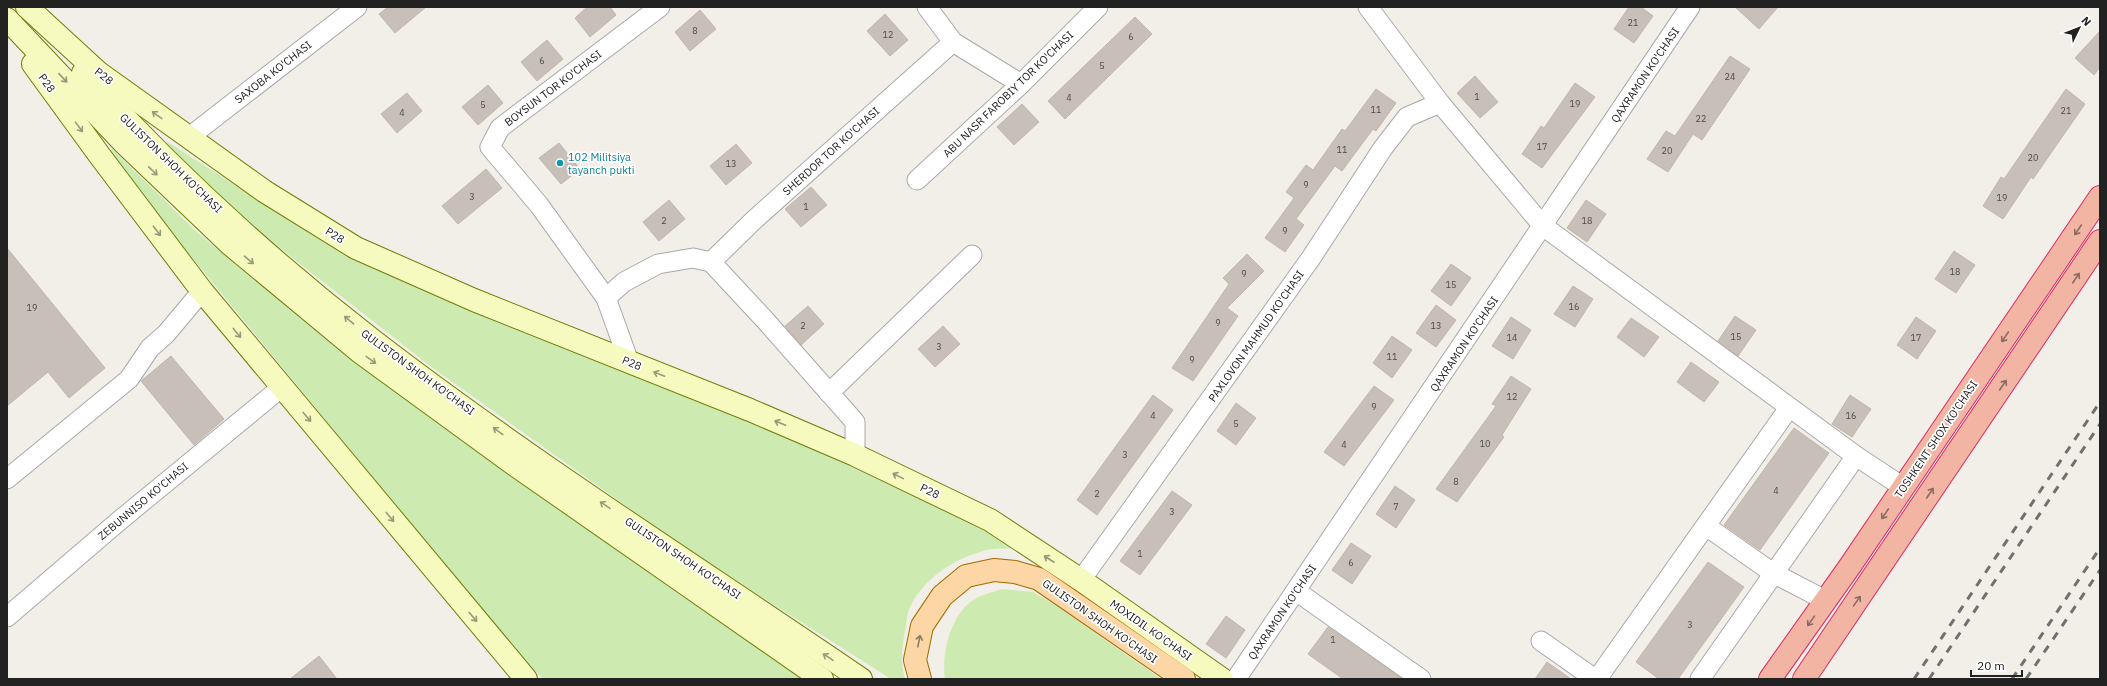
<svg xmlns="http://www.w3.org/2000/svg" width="2107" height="686" font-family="'IBM Plex Sans',sans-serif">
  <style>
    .grass { fill: #cdebb0 }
    .building { fill: #c7bfb8; stroke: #c4b6ab }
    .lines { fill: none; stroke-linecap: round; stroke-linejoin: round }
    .minor-casing { stroke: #a9a9a9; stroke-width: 21 }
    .secondary-casing { stroke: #707d05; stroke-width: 24 }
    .primary-casing { stroke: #a06b00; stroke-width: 24 }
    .trunk-casing { stroke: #dc2a67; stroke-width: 24 }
    .minor { stroke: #fff; stroke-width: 19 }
    .secondary { stroke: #f7fabf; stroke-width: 22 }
    .primary { stroke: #fcd6a4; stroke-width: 22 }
    .trunk { stroke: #f2b4a3; stroke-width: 22 }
    .rail { stroke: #707070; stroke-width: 3; stroke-dasharray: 8 8; stroke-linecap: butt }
    .oneway { stroke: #979978 }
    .oneway2 { stroke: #8a6b62 }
    .oneway3 { stroke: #8f7c63 }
    .culture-dot { fill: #0f9aa8; stroke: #fff; stroke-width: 1.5 }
    .labels { text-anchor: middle; stroke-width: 3.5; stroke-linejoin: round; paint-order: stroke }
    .number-label { font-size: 9px; fill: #4b4948 }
    .street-label { font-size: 11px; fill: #222; stroke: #fff }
    .culture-label { font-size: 11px; fill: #0d838f; stroke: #fff; text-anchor: start }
  </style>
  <rect width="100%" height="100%" fill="#f2efe9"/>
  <g class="grass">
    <path d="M168,142L275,211L354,257L644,375L988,526L1018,548C1008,549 996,548 987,550C954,558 920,580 908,612C907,618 906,625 905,631C902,647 900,663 905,679H891L692,553L430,366L276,245L162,149Z"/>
    <polygon points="112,149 197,232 313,329 469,445 684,598 805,679 543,679 515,650 143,198 108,155"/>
    <path d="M1002,589L1033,592L1055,605L1161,679H945C941,653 951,613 975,599C983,594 993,592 1002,589Z"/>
  </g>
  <g class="building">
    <polygon points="388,7 426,7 395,33 379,14"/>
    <polygon points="587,7 610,7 616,15 590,37 575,18"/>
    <polygon points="1629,7 1641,7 1653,16 1634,43 1614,29"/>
    <polygon points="1735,7 1778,7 1759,29"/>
    <polygon points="700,10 716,29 690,51 675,32"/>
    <polygon points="885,14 908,40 890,56 867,31"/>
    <polygon points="1135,17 1152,34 1065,119 1048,101"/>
    <polygon points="2100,31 2100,67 2094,75 2075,58"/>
    <polygon points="547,40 563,59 537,81 521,62"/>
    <polygon points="1730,56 1750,69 1702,140 1693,134 1668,172 1647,159 1666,131 1675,136"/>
    <polygon points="1475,76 1498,102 1480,118 1457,93"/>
    <polygon points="1575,83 1595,97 1542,168 1522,154 1541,126 1544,128"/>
    <polygon points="488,85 503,103 478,125 462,107"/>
    <polygon points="1376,89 1396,103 1376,131 1373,129 1342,171 1335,166 1296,219 1304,225 1285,252 1265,238 1294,198 1286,192 1306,165 1313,170 1342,129 1345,131"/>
    <polygon points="2066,89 2085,104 2033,179 2031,177 2003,219 1983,206 2001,177 2004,179"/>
    <polygon points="407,93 422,111 397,133 381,114"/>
    <polygon points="1022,104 1039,122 1014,145 997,127"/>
    <polygon points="559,143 580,169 561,184 539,158"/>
    <polygon points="736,144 752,163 726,185 710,166"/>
    <polygon points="486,169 502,188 458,224 442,206"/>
    <polygon points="811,187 827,205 801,227 785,209"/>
    <polygon points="669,200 685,219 659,241 643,222"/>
    <polygon points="1586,200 1606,214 1587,242 1567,228"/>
    <polygon points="7,248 105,368 69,398 48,372 7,406"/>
    <polygon points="1954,251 1975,265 1956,293 1935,279"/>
    <polygon points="1247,254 1264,271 1227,308 1238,316 1193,381 1172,368 1229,284 1223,278"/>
    <polygon points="1451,264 1471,278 1451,306 1431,291"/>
    <polygon points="1573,286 1593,299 1575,327 1554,314"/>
    <polygon points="1436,305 1456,320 1436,347 1416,333"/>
    <polygon points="808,306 824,324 801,345 785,326"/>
    <polygon points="1735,316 1756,330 1738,356 1718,341"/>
    <polygon points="1511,317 1531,330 1513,359 1492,346"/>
    <polygon points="1916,317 1936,331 1917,359 1897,345"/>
    <polygon points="1631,318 1659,337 1644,357 1617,337"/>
    <polygon points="943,326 960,344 935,367 918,349"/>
    <polygon points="1392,336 1412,350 1392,378 1373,363"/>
    <polygon points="171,356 224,419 194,445 141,381"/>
    <polygon points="1691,362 1719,382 1704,402 1677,382"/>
    <polygon points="1511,376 1531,389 1502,435 1504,437 1457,502 1436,489 1496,406 1492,404"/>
    <polygon points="1374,386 1394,400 1344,466 1324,452"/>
    <polygon points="1153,395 1173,410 1097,515 1077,500"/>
    <polygon points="1850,395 1871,409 1852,437 1832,424"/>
    <polygon points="1236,403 1256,418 1236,445 1217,431"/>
    <polygon points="1794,428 1829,453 1760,550 1724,525"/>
    <polygon points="1395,486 1415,500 1396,528 1376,514"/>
    <polygon points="1172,491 1192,505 1140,575 1120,561"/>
    <polygon points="1351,543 1371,556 1352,584 1332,570"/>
    <polygon points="1708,562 1744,587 1678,679 1659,679 1636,662"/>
    <polygon points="1226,616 1245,630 1226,658 1206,644"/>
    <polygon points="1328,627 1402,679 1343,679 1308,654"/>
    <polygon points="319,656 337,679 290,679"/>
    <polygon points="1547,662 1571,679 1535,679"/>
  </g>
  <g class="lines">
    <g class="minor-casing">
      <g id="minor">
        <polyline points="927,7 953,42 1021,84"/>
        <polyline points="1368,7 1440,103 1543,226 1856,456 1903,487"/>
        <polyline points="188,138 357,7"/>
        <polyline points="917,180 1021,84 1098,7"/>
        <polyline points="711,262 754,220 953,42"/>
        <polyline points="606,298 624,282 658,264 693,258 711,262 765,320 855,422 855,455"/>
        <polyline points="629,362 606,298 539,205 490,147 500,128 660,7"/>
        <polyline points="829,393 972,255"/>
        <polyline points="7,479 129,379 150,348 166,334 202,291"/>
        <polyline points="1706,526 1773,573 1825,600"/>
        <polyline points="1081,580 1311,258 1383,148 1407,117 1440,103"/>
        <polyline points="1296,591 1421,679"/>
        <polyline points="7,617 119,521 282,387"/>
        <polyline points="1541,641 1595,679"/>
        <polyline points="1236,679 1690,7"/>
        <polyline points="1597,679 1789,408"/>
        <polyline points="1700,679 1856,456"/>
      </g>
    </g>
    <g class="secondary-casing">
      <g id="secondary">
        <polyline points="27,7 99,73 264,191 356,248 474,300 750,410 855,455 990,520 1081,580 1222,679"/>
        <polyline points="7,19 123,142 231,245 360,352 515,465 822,679"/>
        <polyline points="33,64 100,156 202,291 526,679"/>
        <path d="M83,73C171,170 268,259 371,339C528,460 697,567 861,679"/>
      </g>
    </g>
    <g class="primary-casing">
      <polyline id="primary" points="920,679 915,660 922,626 942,596 966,576 994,570 1015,572 1039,579 1184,679"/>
    </g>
    <g class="trunk-casing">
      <g id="trunk">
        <polyline points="1770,679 1850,566 2100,197"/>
        <polyline points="1804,679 2100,241"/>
      </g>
    </g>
    <use href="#minor" class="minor"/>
    <use href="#secondary" class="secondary"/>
    <use href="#primary" class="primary"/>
    <use href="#trunk" class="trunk"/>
    <g class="rail">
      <polyline points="1914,679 2100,402"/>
      <polyline points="1929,679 2100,424"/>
      <polyline points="2012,679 2100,548"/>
      <polyline points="2026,679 2100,570"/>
    </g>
  </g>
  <defs><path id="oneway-shaft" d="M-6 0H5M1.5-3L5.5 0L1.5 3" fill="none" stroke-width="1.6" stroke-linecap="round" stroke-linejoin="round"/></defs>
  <g class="oneway">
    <use href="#oneway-shaft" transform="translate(63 78) rotate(47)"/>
    <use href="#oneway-shaft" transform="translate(157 115) rotate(-144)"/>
    <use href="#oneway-shaft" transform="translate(79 127) rotate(54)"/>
    <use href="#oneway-shaft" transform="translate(153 171) rotate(44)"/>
    <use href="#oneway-shaft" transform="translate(157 231) rotate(53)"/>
    <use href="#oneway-shaft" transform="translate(249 260) rotate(40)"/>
    <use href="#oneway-shaft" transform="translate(349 320) rotate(-140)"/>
    <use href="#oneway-shaft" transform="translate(237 333) rotate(51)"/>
    <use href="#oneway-shaft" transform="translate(371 360) rotate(36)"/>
    <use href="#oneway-shaft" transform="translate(659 374) rotate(-158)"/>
    <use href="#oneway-shaft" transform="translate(307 417) rotate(50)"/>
    <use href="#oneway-shaft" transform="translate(780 423) rotate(-157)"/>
    <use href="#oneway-shaft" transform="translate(498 431) rotate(-144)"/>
    <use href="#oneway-shaft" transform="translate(898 476) rotate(-154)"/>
    <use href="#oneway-shaft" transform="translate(605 505) rotate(-146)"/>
    <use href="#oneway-shaft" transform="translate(390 517) rotate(50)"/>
    <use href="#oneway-shaft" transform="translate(1049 559) rotate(-147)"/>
    <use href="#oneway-shaft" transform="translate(473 617) rotate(50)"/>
    <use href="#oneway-shaft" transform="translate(828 657) rotate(-146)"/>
  </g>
  <g class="oneway2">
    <use href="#oneway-shaft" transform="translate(2078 230) rotate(124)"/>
    <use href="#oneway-shaft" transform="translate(2076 278) rotate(-56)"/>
    <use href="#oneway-shaft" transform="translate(2005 337) rotate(124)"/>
    <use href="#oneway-shaft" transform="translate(2003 385) rotate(-56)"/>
    <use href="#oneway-shaft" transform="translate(1930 493) rotate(-56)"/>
    <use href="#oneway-shaft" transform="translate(1885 514) rotate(124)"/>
    <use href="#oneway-shaft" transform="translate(1857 601) rotate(-55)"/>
    <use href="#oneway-shaft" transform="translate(1811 621) rotate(125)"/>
  </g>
  <use class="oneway3" href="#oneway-shaft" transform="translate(919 641) rotate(-79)"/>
  <circle class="culture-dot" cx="560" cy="163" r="4"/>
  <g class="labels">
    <g class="number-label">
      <text x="1633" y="26">21</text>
      <text x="695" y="34">8</text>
      <text x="888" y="38">12</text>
      <text x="1131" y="40">6</text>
      <text x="542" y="64">6</text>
      <text x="1102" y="69">5</text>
      <text x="1730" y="80">24</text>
      <text x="1477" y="100">1</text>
      <text x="1069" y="101">4</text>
      <text x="1575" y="107">19</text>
      <text x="483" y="108">5</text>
      <text x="1376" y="113">11</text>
      <text x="2066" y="114">21</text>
      <text x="402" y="116">4</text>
      <text x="1701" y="122">22</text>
      <text x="1542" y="150">17</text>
      <text x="1342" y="153">11</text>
      <text x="1667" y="154">20</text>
      <text x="2033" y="161">20</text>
      <text x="731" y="167">13</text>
      <text x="1306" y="188">9</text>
      <text x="472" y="200">3</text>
      <text x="2002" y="201">19</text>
      <text x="806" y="210">1</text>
      <text x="664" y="224">2</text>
      <text x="1587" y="224">18</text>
      <text x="1285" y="234">9</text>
      <text x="1955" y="275">18</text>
      <text x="1244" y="277">9</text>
      <text x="1451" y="288">15</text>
      <text x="1574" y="310">16</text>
      <text x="32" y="311">19</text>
      <text x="1218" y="326">9</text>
      <text x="803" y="329">2</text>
      <text x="1436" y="329">13</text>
      <text x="1736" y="340">15</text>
      <text x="1512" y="341">14</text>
      <text x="1916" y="341">17</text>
      <text x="939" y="350">3</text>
      <text x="1392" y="360">11</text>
      <text x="1192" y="363">9</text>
      <text x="1512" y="400">12</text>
      <text x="1374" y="410">9</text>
      <text x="1153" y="419">4</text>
      <text x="1851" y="419">16</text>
      <text x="1236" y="427">5</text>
      <text x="1485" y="447">10</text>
      <text x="1344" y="448">4</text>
      <text x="1125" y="458">3</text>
      <text x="1456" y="485">8</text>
      <text x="1776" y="494">4</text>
      <text x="1097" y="497">2</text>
      <text x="1396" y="510">7</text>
      <text x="1172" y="515">3</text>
      <text x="1140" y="557">1</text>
      <text x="1351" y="566">6</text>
      <text x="1690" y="628">3</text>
      <text x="1333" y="643">1</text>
    </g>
    <g class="street-label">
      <text transform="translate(273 72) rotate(-38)" y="4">SAXOBA KO'CHASI</text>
      <text transform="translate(1645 75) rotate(-56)" y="4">QAXRAMON KO'CHASI</text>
      <text transform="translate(104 76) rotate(38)" y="4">P28</text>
      <text transform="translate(47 83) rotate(54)" y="4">Р28</text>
      <text transform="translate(553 88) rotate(-37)" y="4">BOYSUN TOR KO'CHASI</text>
      <text transform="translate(1008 94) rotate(-44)" y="4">ABU NASR FAROBIY TOR KO'CHASI</text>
      <text transform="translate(831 151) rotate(-42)" y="4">SHERDOR TOR KO'CHASI</text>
      <text transform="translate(171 163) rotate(44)" y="4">GULISTON SHOH KO'CHASI</text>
      <text transform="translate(335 235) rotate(32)" y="4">Р28</text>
      <text transform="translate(1256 336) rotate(-55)" y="4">PAXLOVON MAHMUD KO'CHASI</text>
      <text transform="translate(1464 344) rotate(-56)" y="4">QAXRAMON KO'CHASI</text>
      <text transform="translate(632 363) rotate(22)" y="4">Р28</text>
      <text transform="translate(418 372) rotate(36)" y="4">GULISTON SHOH KO'CHASI</text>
      <text transform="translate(1936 439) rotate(-56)" y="4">TOSHKENT SHOX KO'CHASI</text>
      <text transform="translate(930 491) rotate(26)" y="4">Р28</text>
      <text transform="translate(143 501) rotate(-40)" y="4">ZEBUNNISO KO'CHASI</text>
      <text transform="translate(683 558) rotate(34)" y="4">GULISTON SHOH KO'CHASI</text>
      <text transform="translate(1282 612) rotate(-56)" y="4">QAXRAMON KO'CHASI</text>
      <text transform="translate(1100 621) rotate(35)" y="4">GULISTON SHOH KO'CHASI</text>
      <text transform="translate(1151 630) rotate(35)" y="4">MOXIDIL KO'CHASI</text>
    </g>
    <g class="culture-label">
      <text x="568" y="161">102 Militsiya<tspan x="568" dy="13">tayanch pukti</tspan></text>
    </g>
  </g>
  <rect width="2107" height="686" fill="none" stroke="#222222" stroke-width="16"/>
  <g transform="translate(2079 28) rotate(47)" stroke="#ffffff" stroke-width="3" paint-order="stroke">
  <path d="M0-3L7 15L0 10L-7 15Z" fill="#222222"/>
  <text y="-6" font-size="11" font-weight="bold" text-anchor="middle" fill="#222222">N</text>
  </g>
  <path d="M1971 670v6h51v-6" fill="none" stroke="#222222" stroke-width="2"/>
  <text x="1977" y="670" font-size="12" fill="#222222" stroke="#ffffff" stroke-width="3" paint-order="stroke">20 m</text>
</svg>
